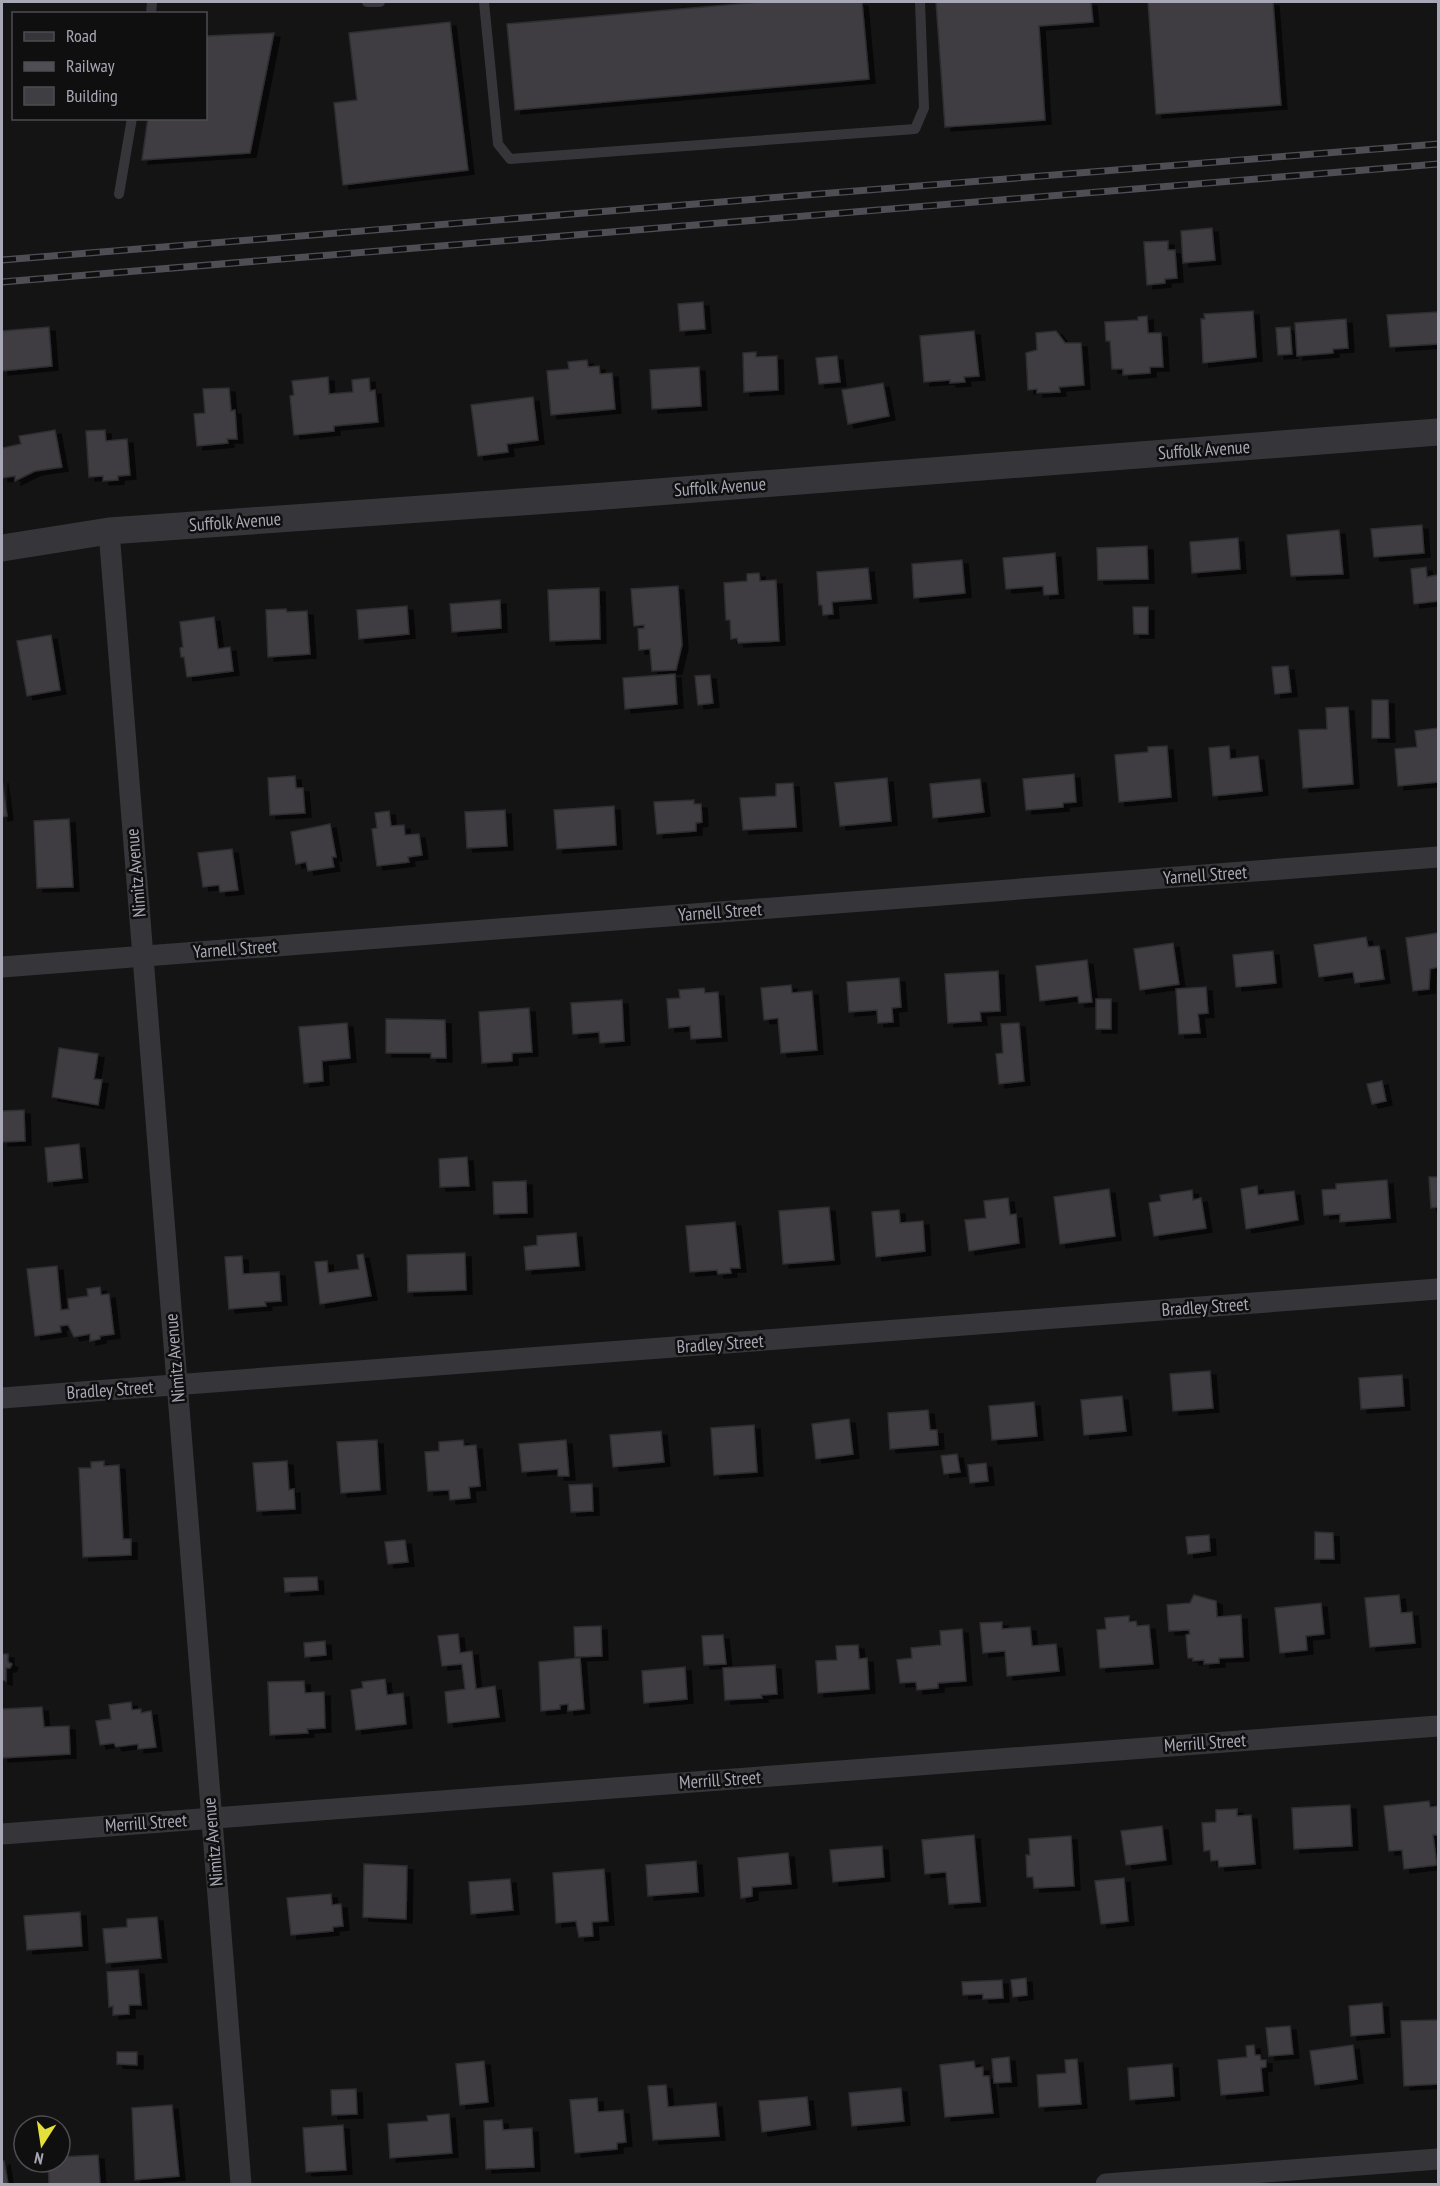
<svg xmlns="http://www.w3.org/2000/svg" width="1440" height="2186" font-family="'PT Sans Narrow',sans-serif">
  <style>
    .building { fill: #3f3e42; stroke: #2f2e31; stroke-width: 1.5; filter: url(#shadow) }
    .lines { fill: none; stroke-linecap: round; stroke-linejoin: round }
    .service { stroke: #36353a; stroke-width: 10 }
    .minor { stroke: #36353a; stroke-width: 21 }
    .tertiary { stroke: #36353a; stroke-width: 27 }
    .rail-casing { stroke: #4f4e55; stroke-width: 7 }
    .rail { stroke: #0f0f10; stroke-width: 4.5; stroke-dasharray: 14; stroke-linecap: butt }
    .labels { text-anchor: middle; stroke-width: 5; stroke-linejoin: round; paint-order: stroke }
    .street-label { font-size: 18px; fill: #a7a7b5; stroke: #0f0f10 }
  </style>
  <defs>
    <filter id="shadow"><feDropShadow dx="6" dy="4" stdDeviation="0" flood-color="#0009"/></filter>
  </defs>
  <rect width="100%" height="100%" fill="#141415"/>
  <g class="building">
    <polygon points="761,2 862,2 869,79 515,110 507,24"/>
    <polygon points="936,2 1091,2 1093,22 1039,26 1045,120 945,127"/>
    <polygon points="1148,2 1273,2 1281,105 1156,114"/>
    <polygon points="450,22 468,170 343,185 334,103 357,100 349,33"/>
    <polygon points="274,33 250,153 142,160 148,118 206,118 206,36"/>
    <polygon points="1212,228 1215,260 1183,263 1181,231"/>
    <polygon points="1168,241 1168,250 1175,250 1177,278 1165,279 1165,283 1147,285 1144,242"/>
    <polygon points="703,302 705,329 680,331 678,304"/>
    <polygon points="1253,311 1256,357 1203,363 1201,319 1205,319 1204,314"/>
    <polygon points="1438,312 1438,344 1390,347 1387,315"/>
    <polygon points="1147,316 1148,333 1161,333 1163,367 1150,367 1150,373 1123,375 1123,369 1112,369 1110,341 1106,341 1105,322 1138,320 1138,317"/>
    <polygon points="1346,319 1348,348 1333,349 1333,353 1297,356 1295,323"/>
    <polygon points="49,327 52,366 2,371 2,331"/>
    <polygon points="1290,327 1292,354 1278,355 1276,328"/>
    <polygon points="974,331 979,376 964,377 965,382 950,383 950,380 924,382 920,336"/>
    <polygon points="1056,331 1065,343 1081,343 1084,385 1059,387 1060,392 1037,393 1037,389 1028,390 1026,353 1037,350 1036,333"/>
    <polygon points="756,352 756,357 777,356 778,390 744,392 743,353"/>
    <polygon points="837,356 840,382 819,384 816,358"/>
    <polygon points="587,360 588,367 599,366 600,374 612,373 615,409 551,415 547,371 569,369 568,362"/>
    <polygon points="699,367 701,406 652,409 650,370"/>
    <polygon points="328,377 329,394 353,392 352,380 369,378 370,391 375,390 378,422 334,426 334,431 294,435 290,396 294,395 292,381"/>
    <polygon points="883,383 889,416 848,424 842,390"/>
    <polygon points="229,388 231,411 235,410 237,439 227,439 228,443 197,446 194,414 205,413 203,389"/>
    <polygon points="533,397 538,440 507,444 508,452 478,456 471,405"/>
    <polygon points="55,430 62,467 35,471 15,481 15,476 2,478 2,448 21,444 19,436"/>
    <polygon points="105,430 106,441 127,439 130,475 118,476 118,480 103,481 103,476 89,477 86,431"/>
    <polygon points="1422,525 1424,553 1374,557 1371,529"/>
    <polygon points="1339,530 1343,574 1291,576 1287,535"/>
    <polygon points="1238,538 1240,569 1192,573 1190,542"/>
    <polygon points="1147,546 1148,579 1098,580 1097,548"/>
    <polygon points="1055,553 1058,594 1044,595 1043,586 1006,589 1003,558"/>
    <polygon points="962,560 965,593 914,598 912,564"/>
    <polygon points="1426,567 1427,577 1438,575 1438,601 1414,604 1411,569"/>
    <polygon points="868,568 871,599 832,602 833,614 823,615 822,605 819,605 817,572"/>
    <polygon points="759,573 760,581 776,580 779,641 738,643 737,638 731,639 730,620 726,620 724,583 747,581 747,574"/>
    <polygon points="678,586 682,645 676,670 652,671 650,649 639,650 638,629 644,628 644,625 634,626 631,589"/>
    <polygon points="599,588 600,639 550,641 548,590"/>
    <polygon points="500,600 501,628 452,632 450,604"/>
    <polygon points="407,606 409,634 359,639 357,610"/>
    <polygon points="1133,607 1148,607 1148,634 1134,634"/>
    <polygon points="286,609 287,612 307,611 310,654 268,657 266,610"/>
    <polygon points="214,617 218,649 230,647 233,671 187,677 184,657 181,657 180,648 183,647 180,622"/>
    <polygon points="51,635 60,690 27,696 17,641"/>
    <polygon points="1288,666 1291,692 1275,694 1272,667"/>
    <polygon points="675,674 677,704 625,709 623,678"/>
    <polygon points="710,675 713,703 698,705 695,676"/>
    <polygon points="1372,700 1388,700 1389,738 1372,738"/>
    <polygon points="1348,707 1353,784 1303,788 1299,730 1327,729 1326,708"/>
    <polygon points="1438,728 1438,782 1398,786 1395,749 1417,747 1415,731"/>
    <polygon points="1167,746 1171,797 1119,802 1115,755 1148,752 1148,747"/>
    <polygon points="1229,746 1230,759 1258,756 1262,791 1213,796 1209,748"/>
    <polygon points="1074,774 1076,802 1063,803 1063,807 1026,810 1023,779"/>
    <polygon points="295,776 296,788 303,788 305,813 270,815 268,778"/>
    <polygon points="887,778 891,821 840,826 835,783"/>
    <polygon points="2,779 7,816 2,817"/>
    <polygon points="980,779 984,812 933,818 930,784"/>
    <polygon points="793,783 796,827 743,830 740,798 776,796 776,784"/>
    <polygon points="694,800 694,804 701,804 702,822 696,823 696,831 657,834 654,802"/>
    <polygon points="614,806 616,845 557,849 554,810"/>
    <polygon points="505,810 507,846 467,848 465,812"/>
    <polygon points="389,811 391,826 404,825 405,835 419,834 422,855 408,857 409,862 377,866 372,829 377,828 375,813"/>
    <polygon points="69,819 73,887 37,888 34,821"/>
    <polygon points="330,824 336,857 332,857 334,867 308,871 306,862 296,864 291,832"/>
    <polygon points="232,849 238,890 220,892 219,885 203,887 198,853"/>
    <polygon points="1438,933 1438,967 1430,969 1429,989 1413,991 1406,938"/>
    <polygon points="1366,937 1368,947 1379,946 1384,979 1355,983 1353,972 1319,977 1314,945"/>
    <polygon points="1173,943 1179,984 1140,990 1134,949"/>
    <polygon points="1273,951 1276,983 1236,987 1233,955"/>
    <polygon points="1087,960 1092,1002 1079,1003 1078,996 1040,1001 1036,966"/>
    <polygon points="998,971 1000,1011 980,1012 981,1021 948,1023 945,974"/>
    <polygon points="899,978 901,1007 892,1008 893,1022 878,1023 877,1010 849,1012 847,982"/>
    <polygon points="791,985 792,993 812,991 817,1050 781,1053 778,1018 764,1020 761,988"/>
    <polygon points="1206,987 1208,1013 1198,1014 1200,1033 1179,1034 1176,989"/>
    <polygon points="704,988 705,993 718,992 721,1037 691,1039 690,1026 669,1028 667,999 680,998 679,990"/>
    <rect x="1096" y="999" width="15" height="30"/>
    <polygon points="622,1000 624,1041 600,1043 599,1032 573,1034 571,1003"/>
    <polygon points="529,1008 532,1052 512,1053 512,1061 482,1063 479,1012"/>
    <polygon points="386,1019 445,1020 446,1058 431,1058 431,1053 386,1053"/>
    <polygon points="347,1023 350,1058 322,1061 323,1081 304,1083 299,1027"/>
    <polygon points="1019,1023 1024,1081 999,1084 996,1054 1003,1053 1001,1024"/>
    <polygon points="59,1048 98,1054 94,1079 102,1080 98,1105 52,1097"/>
    <polygon points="1382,1081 1386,1101 1372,1104 1367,1084"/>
    <polygon points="24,1110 25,1141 2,1142 2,1111"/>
    <polygon points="79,1144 82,1178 48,1182 45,1148"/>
    <polygon points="467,1157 469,1186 440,1187 439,1159"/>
    <polygon points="1429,1177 1438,1177 1438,1207 1431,1208"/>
    <polygon points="1387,1180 1390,1218 1340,1222 1340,1214 1324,1215 1322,1190 1336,1189 1336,1184"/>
    <polygon points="526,1181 527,1213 494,1214 493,1182"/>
    <polygon points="1257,1186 1258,1195 1294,1191 1298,1220 1246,1229 1241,1189"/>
    <polygon points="1109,1189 1115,1236 1060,1244 1054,1197"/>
    <polygon points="1192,1190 1193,1200 1201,1198 1206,1228 1154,1236 1149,1203 1161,1201 1160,1195"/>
    <polygon points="1008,1198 1010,1215 1016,1214 1019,1243 969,1251 965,1220 986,1218 984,1201"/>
    <polygon points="829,1207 834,1260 783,1264 779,1211"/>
    <polygon points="899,1210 900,1223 923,1221 925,1251 876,1257 872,1212"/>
    <polygon points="735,1222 740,1268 730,1268 731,1273 718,1274 717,1270 690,1272 686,1226"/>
    <polygon points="576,1233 579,1266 526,1270 524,1247 537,1245 537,1236"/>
    <polygon points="465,1253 466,1290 408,1292 407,1255"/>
    <polygon points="363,1254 371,1296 320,1304 315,1262 327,1261 328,1273 359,1269 357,1255"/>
    <polygon points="242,1256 243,1274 279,1272 281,1301 265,1302 266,1306 229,1309 225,1257"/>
    <polygon points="57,1266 61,1310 69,1309 68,1299 88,1296 87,1289 100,1287 101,1295 109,1294 114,1334 100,1336 100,1339 90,1341 90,1334 74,1337 68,1325 60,1326 61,1332 35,1336 27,1269"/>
    <polygon points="1210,1371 1213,1408 1173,1411 1170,1374"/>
    <polygon points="1402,1375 1404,1406 1361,1409 1359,1378"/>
    <polygon points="1122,1396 1126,1431 1084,1435 1081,1400"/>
    <polygon points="1034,1402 1037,1436 992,1440 989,1406"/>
    <polygon points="928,1410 930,1430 937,1430 938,1445 890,1449 888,1413"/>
    <polygon points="849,1419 853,1454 816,1459 812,1424"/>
    <polygon points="754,1425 757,1472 714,1475 711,1428"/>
    <polygon points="661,1431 664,1462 613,1467 610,1435"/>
    <polygon points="377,1440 380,1490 341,1493 337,1442"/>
    <polygon points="463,1440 464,1446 476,1445 480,1486 469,1487 470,1498 450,1500 449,1490 428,1491 425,1452 439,1451 439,1442"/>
    <polygon points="566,1440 569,1476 558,1476 558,1469 522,1472 519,1444"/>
    <polygon points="957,1454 960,1472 944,1474 941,1456"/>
    <polygon points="104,1461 104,1466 119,1465 123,1539 131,1539 131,1555 83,1557 79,1468 91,1468 91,1462"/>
    <polygon points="287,1461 289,1490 294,1489 295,1509 257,1511 253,1463"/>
    <polygon points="986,1463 988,1481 970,1483 968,1465"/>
    <polygon points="592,1484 593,1511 571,1512 569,1485"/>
    <polygon points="1315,1532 1333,1533 1334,1559 1315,1559"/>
    <polygon points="1209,1535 1210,1551 1188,1554 1186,1537"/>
    <polygon points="405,1540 408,1562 388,1564 385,1542"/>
    <polygon points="317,1577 318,1590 285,1592 284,1578"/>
    <polygon points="1194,1595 1216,1601 1217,1617 1241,1615 1243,1657 1219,1658 1219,1663 1204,1664 1204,1660 1193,1661 1193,1658 1188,1658 1186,1635 1190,1634 1189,1630 1169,1631 1167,1605 1190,1603"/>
    <polygon points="1399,1595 1401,1613 1412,1612 1415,1643 1370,1647 1365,1598"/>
    <polygon points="1321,1603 1324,1634 1306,1636 1307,1650 1280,1653 1275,1608"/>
    <polygon points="1129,1616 1129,1622 1136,1621 1137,1626 1149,1625 1153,1664 1100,1668 1097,1630 1106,1629 1105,1618"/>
    <polygon points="1002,1622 1002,1629 1030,1627 1032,1646 1056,1644 1059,1671 1007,1676 1005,1651 983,1653 980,1623"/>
    <polygon points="601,1626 602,1656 575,1657 574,1627"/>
    <polygon points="962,1629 966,1681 938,1683 938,1688 917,1690 916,1682 900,1683 897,1660 912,1658 911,1648 941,1645 940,1631"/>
    <polygon points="458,1634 460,1653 472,1651 476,1689 495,1686 499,1717 448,1723 445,1692 465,1689 462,1664 442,1666 438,1636"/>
    <polygon points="723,1635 726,1664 704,1665 702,1636"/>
    <polygon points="325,1641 326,1655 305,1657 304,1643"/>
    <polygon points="858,1645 859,1659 867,1658 869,1689 818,1693 816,1661 837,1660 836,1646"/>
    <polygon points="2,1654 8,1654 8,1662 12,1664 10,1668 6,1668 6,1681 2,1680"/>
    <polygon points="580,1658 584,1709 568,1711 568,1704 560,1705 560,1709 541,1711 539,1662"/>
    <polygon points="775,1665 777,1694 761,1695 762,1698 725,1700 723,1668"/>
    <polygon points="685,1667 687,1699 644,1703 642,1671"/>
    <polygon points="385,1679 387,1695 403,1693 406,1724 356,1730 351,1690 363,1688 362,1682"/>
    <polygon points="304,1681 305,1693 324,1692 325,1728 307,1729 308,1733 270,1735 268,1682"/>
    <polygon points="131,1702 132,1710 141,1709 141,1713 151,1711 156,1747 138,1749 138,1744 116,1747 114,1743 100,1745 96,1721 111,1719 109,1705"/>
    <polygon points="42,1707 44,1727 69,1726 70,1754 2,1758 2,1709"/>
    <polygon points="1429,1801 1430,1807 1438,1806 1438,1835 1433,1835 1437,1865 1404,1869 1402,1850 1389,1851 1384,1806"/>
    <polygon points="1350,1805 1352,1846 1294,1849 1292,1808"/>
    <polygon points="1237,1809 1237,1816 1251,1815 1255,1864 1219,1867 1218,1860 1211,1861 1210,1850 1204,1851 1202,1823 1216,1822 1216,1810"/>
    <polygon points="1162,1826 1166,1860 1126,1865 1121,1831"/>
    <polygon points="974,1835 980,1902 949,1904 946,1872 925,1874 922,1840"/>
    <polygon points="1071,1836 1074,1886 1034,1888 1033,1877 1027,1877 1026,1855 1030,1855 1029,1839"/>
    <polygon points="882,1846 884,1877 833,1882 830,1850"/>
    <polygon points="788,1853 791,1884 752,1887 752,1896 741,1898 738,1858"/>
    <polygon points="696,1861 698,1892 648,1896 646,1865"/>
    <polygon points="364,1864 407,1866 406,1919 363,1917"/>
    <polygon points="604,1869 608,1921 592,1922 593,1936 579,1937 576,1921 556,1923 553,1873"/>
    <polygon points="1124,1878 1128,1921 1101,1924 1095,1881"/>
    <polygon points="510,1879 513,1910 471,1914 469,1882"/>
    <polygon points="331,1894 332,1905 341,1904 343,1926 333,1927 333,1931 291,1935 287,1898"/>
    <polygon points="80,1912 82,1946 27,1950 24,1916"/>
    <polygon points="157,1917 161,1958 106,1963 103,1929 127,1927 127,1919"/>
    <polygon points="138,1970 141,2005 129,2005 129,2014 113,2015 113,2006 109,2007 107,1972"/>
    <polygon points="1026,1978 1027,1995 1013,1997 1011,1980"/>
    <polygon points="1002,1980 1003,1998 983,1999 983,1994 963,1995 962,1982"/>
    <polygon points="1382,2003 1384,2033 1351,2036 1349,2006"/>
    <polygon points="1438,2020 1438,2084 1404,2086 1401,2021"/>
    <polygon points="1290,2026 1293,2054 1269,2056 1266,2028"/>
    <polygon points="1254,2045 1255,2055 1260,2055 1261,2060 1266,2060 1266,2067 1261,2068 1263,2091 1221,2095 1218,2060 1247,2057 1246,2046"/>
    <polygon points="1353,2045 1357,2079 1315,2085 1310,2051"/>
    <polygon points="117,2052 137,2052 137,2065 117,2064"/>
    <polygon points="1009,2057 1011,2082 994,2083 992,2059"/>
    <polygon points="1077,2059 1081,2104 1039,2107 1037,2075 1066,2073 1065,2060"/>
    <polygon points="484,2061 488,2102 460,2105 456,2064"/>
    <polygon points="974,2061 975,2068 983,2067 983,2076 989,2076 993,2113 945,2117 940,2065"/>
    <polygon points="1172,2064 1174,2096 1130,2100 1128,2068"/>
    <polygon points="666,2085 668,2107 716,2103 719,2136 653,2140 648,2086"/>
    <polygon points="901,2088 904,2121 852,2126 849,2093"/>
    <polygon points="356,2089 357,2114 332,2115 331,2090"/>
    <polygon points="807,2097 810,2125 762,2132 759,2101"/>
    <polygon points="597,2098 598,2112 623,2110 626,2142 617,2143 617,2149 575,2153 570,2100"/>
    <polygon points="172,2105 179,2176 135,2180 132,2108"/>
    <polygon points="449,2114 452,2153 390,2158 388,2124 428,2121 427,2116"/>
    <polygon points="502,2120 503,2130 532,2128 534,2167 486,2169 484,2121"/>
    <polygon points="343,2125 346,2170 306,2172 303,2128"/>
    <polygon points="98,2155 100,2184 49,2184 48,2162 60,2162 60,2157"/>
    <polygon points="4,2161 8,2184 2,2184 2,2162"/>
  </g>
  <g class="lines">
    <g class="service">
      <polyline points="367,2 380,2"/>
      <polyline points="484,2 498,144 510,159 915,129 924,108 920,2"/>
      <polyline points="151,14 152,2"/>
      <polyline points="119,194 132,118"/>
    </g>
    <g class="minor">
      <polyline points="109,531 241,2184"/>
      <polyline points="2,967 1438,857"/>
      <polyline points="2,1398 1438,1289"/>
      <polyline points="2,1834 1438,1726"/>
      <polyline points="1106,2184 1438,2159"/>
    </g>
    <polyline class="tertiary" points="2,548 109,531 605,496 1438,432"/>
    <g class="rail-casing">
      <g id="rail">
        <polyline points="2,260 1438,144"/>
        <polyline points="2,282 1438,164"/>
      </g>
    </g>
    <use href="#rail" class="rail"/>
  </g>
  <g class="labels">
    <g class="street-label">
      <text transform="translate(1204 450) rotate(-4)" y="6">Suffolk Avenue</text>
      <text transform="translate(720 487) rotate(-4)" y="6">Suffolk Avenue</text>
      <text transform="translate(235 522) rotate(-4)" y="6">Suffolk Avenue</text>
      <text transform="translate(136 873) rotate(-95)" y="6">Nimitz Avenue</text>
      <text transform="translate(1205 875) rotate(-4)" y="6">Yarnell Street</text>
      <text transform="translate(720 912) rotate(-4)" y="6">Yarnell Street</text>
      <text transform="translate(235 949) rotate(-4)" y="6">Yarnell Street</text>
      <text transform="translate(1205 1307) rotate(-4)" y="6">Bradley Street</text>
      <text transform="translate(720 1344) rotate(-4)" y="6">Bradley Street</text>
      <text transform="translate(175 1358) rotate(-95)" y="6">Nimitz Avenue</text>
      <text transform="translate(110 1390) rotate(-4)" y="6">Bradley Street</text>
      <text transform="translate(1205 1743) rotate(-4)" y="6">Merrill Street</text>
      <text transform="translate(720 1780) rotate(-4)" y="6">Merrill Street</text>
      <text transform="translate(146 1823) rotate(-4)" y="6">Merrill Street</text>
      <text transform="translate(213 1842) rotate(-95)" y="6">Nimitz Avenue</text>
    </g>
  </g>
  <rect width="1440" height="2186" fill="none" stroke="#a7a7b5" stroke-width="6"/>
  <rect x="12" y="12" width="195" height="108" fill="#0f0f10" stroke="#4c4c52" stroke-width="1.5"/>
  <rect x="24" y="32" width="30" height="9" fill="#36353a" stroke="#4c4c52" stroke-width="1.5"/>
  <text x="66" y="42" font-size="18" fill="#a7a7b5">Road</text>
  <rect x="24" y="62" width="30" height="9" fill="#4f4e55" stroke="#4c4c52" stroke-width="1.5"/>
  <text x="66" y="72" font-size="18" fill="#a7a7b5">Railway</text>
  <rect x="24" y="87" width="30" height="18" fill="#3f3e42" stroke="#4c4c52" stroke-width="1.5"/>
  <text x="66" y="102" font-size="18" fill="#a7a7b5">Building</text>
  <g transform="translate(42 2144) rotate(192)"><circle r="28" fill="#0f0f10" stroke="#4c4c52" stroke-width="1.5"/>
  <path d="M0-4.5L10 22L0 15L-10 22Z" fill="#e5df3c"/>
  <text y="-9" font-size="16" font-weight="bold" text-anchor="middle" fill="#a7a7b5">N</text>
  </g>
</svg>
